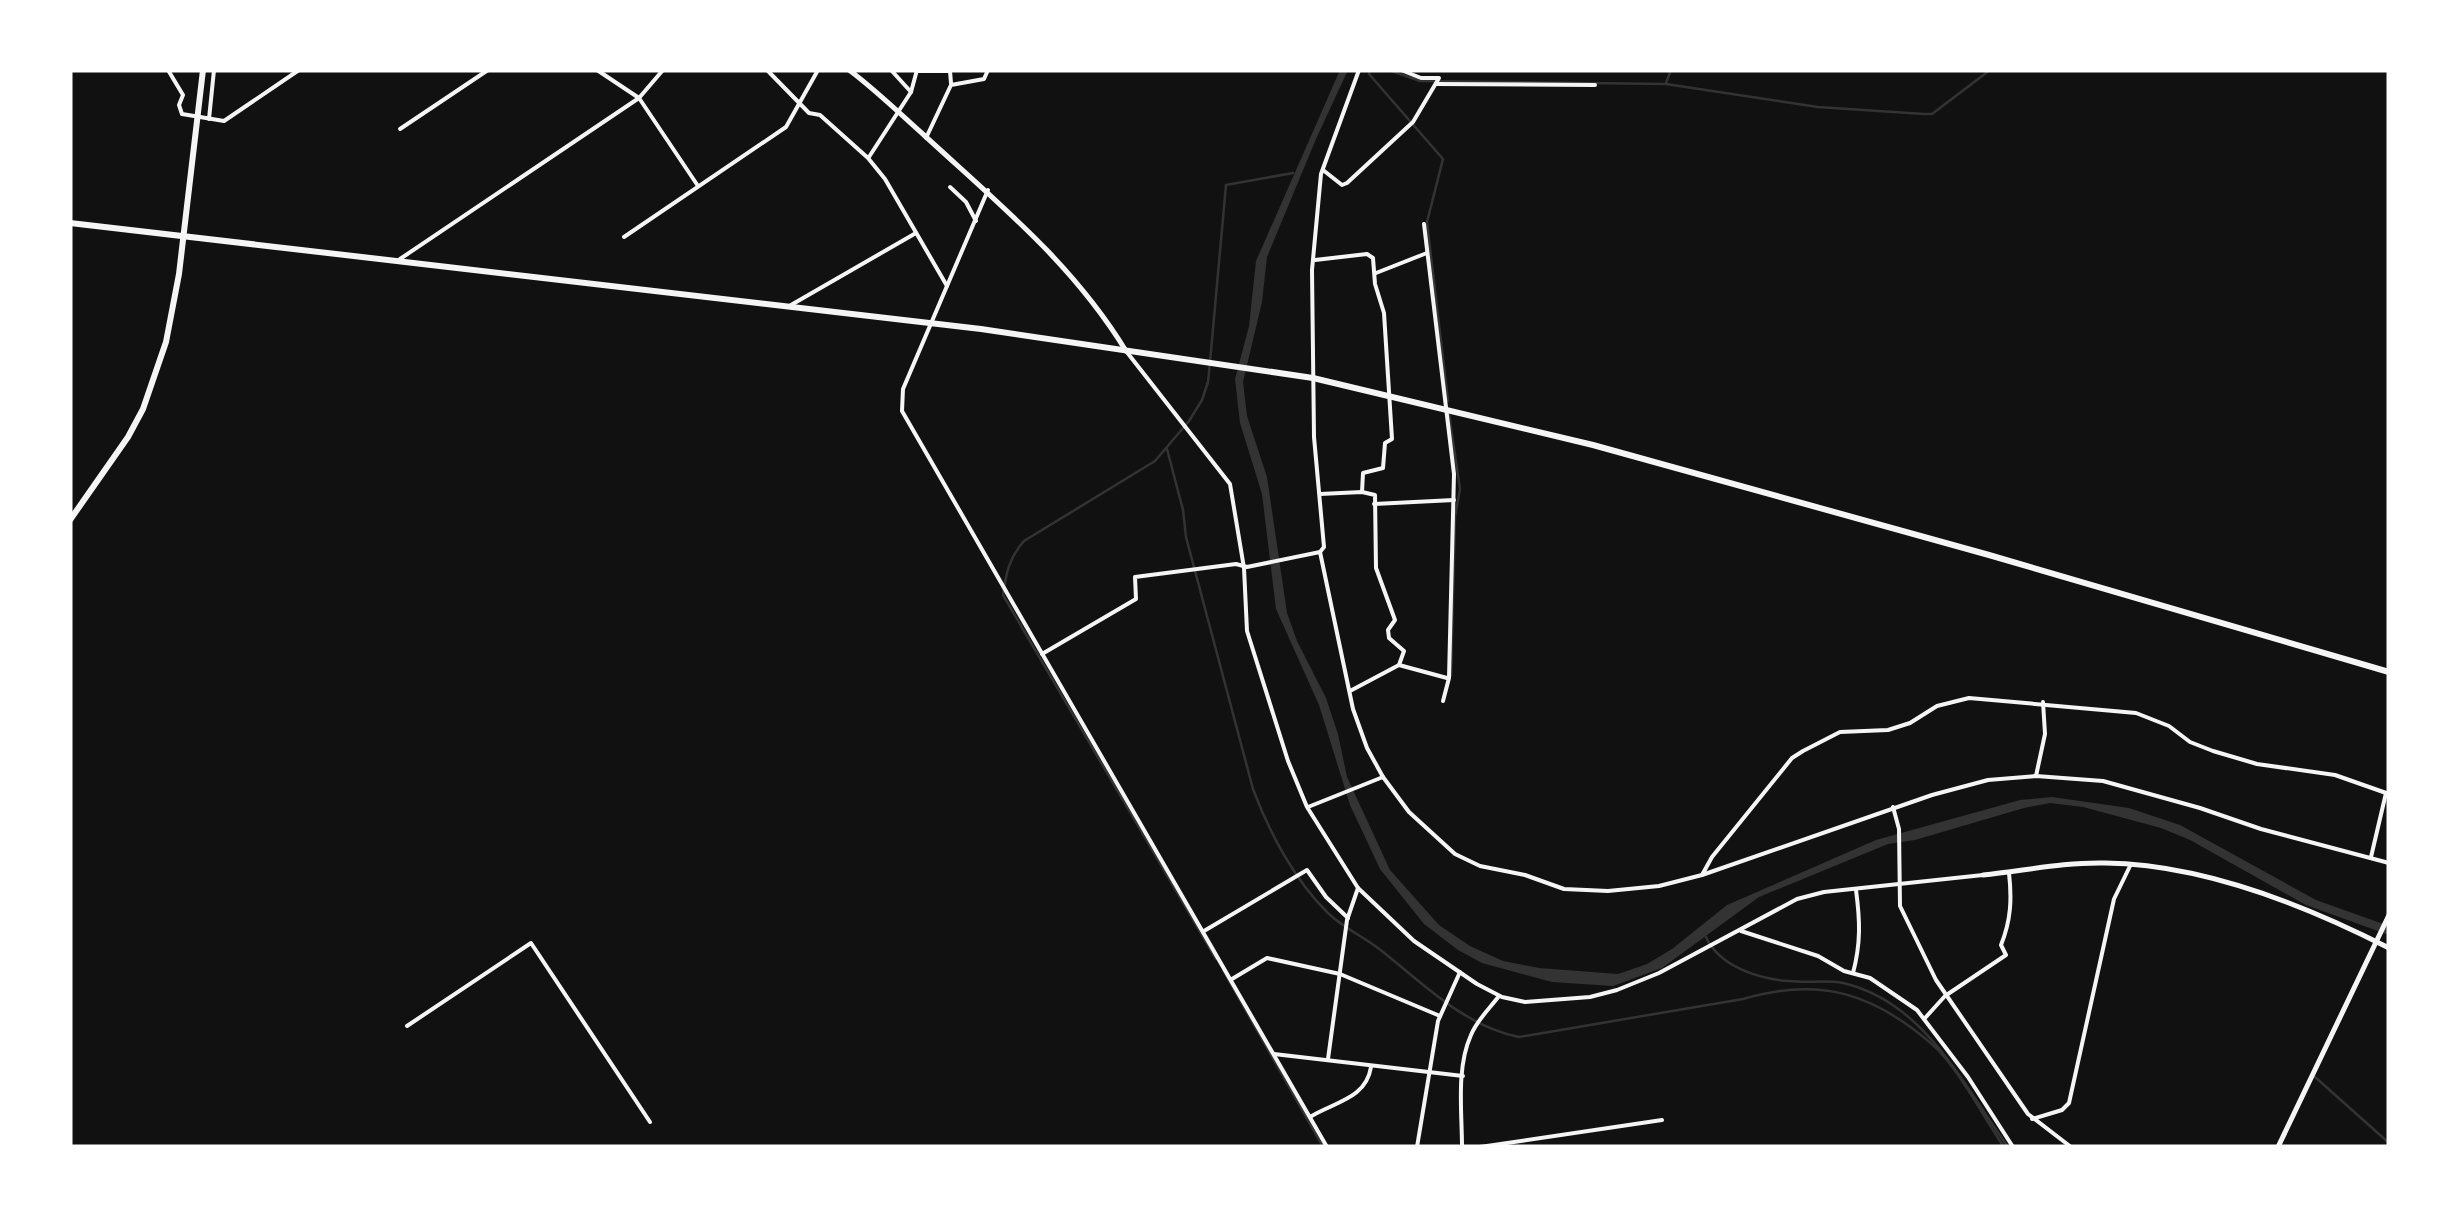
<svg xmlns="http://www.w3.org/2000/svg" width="2459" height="1217" font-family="'Times New Roman',serif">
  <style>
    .water { fill: #333 }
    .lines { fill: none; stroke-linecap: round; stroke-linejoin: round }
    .stream { stroke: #333; stroke-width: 2.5 }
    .minor { stroke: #f5f5f5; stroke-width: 4 }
    .tertiary { stroke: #f5f5f5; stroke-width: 5 }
    .secondary { stroke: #f5f5f5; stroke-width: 5 }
    .primary { stroke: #f5f5f5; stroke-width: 6 }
    .trunk { stroke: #f5f5f5; stroke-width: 6 }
  </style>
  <rect width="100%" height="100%" fill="#111"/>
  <polygon class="water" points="1340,70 1348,70 1316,139 1267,257 1262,302 1243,382 1247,416 1267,477 1287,613 1297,641 1326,698 1338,734 1347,777 1390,870 1439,925 1470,946 1503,961 1539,968 1618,974 1647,964 1672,949 1727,905 1876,840 2020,800 2052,797 2129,808 2180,825 2316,900 2389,926 2389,935 2306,905 2190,840 2161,828 2083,807 2050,803 2024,808 1915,840 1888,844 1759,897 1662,968 1613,986 1552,982 1482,963 1458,950 1424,924 1380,869 1350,805 1319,705 1276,609 1262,494 1240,423 1235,379 1249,326 1256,261"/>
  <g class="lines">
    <g class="stream">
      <polyline points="1369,70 1369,74 1443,159 1427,222 1448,401"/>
      <polyline points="1389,70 1420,81 1666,84 1818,107 1924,114 1932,114 1990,70"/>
      <polyline points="1666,83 1671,70"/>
      <polyline points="1449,414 1460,489 1455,517 1451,676"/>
      <path d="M1167,449L1183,510L1186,537L1253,789C1269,832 1295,881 1328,913C1342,927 1362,936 1378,948C1422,982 1463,1026 1519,1037L1743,999C1821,976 1875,994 1934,1046C1956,1065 1986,1121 2004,1147"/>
      <path d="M1706,937C1719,966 1758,979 1789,981C1807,983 1826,980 1843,983C1925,1002 1963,1085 2008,1147"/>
      <path d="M1216,959L1003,595C1006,573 1009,558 1024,541L1155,461L1189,421L1202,400L1208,382L1211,351L1226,185L1293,173"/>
      <polyline points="1223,970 1323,1147"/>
      <polyline points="2315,1077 2389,1143"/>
    </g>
    <g class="minor">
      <polyline points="168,70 183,95 179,105 182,114 224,121 299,70"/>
      <polyline points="597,70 639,98 698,186"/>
      <polyline points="767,70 809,113 820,115 868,158 885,179 947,286"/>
      <polyline points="891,70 911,92"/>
      <polyline points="1359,70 1321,174 1312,270 1314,437 1324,547 1320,552 1353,709 1367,748 1383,777 1409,812 1455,854 1480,866 1525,875 1564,889 1608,891 1659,886 1702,875 1932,795 1988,780 2036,776 2103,781 2200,808 2261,829 2389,863"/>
      <polyline points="917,71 950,71 951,83"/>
      <polyline points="1436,84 1595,85"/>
      <polyline points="209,119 214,70"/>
      <polyline points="400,129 488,70"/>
      <polyline points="926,138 951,85 984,79 988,70"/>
      <polyline points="869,157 911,92 917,70"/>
      <polyline points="1323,170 1342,185 1347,183 1413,122 1439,78 1421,78 1401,70"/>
      <polyline points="950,187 966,202 976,221"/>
      <polyline points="988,190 903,389 902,411 1327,1147"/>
      <polyline points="1424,224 1454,474 1449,678 1443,701"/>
      <polyline points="624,237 786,127 818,70"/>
      <polyline points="400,259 639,98 663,70"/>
      <polyline points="1315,260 1367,254 1373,258 1375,284 1384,313 1392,439 1385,443 1383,468 1363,473 1362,492"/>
      <polyline points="1376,273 1427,253"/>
      <polyline points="791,305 916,233"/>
      <polyline points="1126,351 1230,484 1244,568 1247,631 1288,761 1307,807 1358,888 1414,941 1477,984 1502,997 1525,1002 1590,997 1617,990 1659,973 1797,899 1824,892 1983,875"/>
      <polyline points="1320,494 1362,492 1375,495 1376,568 1395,620 1388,630 1389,638 1404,651 1399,665 1350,691"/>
      <polyline points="1374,504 1454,500"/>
      <polyline points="1042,654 1136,599 1135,577 1236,564 1247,567 1320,552"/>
      <polyline points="1399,665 1447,678"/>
      <polyline points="2036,776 2045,734 2043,702"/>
      <polyline points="1308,807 1383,777"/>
      <polyline points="1893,807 1899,829 1900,906 1936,980 2028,1114 2071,1147"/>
      <polyline points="2371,857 2386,793"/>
      <polyline points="1702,875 1712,857 1792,758 1803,751 1840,732 1888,730 1910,723 1937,706 1969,698 2136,713 2169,726 2190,742 2213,751 2257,764 2335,775 2389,794"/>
      <polyline points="1204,931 1307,870 1326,897 1348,918"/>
      <polyline points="1741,931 1818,956 1844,971 1870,978 1917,1010 1968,1077 2013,1147"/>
      <path d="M1853,973C1861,943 1860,920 1856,890"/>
      <polyline points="1232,979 1267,958 1340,974 1440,1016"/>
      <path d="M1925,1018L1945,996L2006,955L2001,945C2011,920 2012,899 2009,873"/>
      <polyline points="407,1026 531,943 650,1122"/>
      <polyline points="1274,1054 1463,1076"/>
      <polyline points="1328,1059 1347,920 1358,888"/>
      <path d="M1310,1117C1334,1102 1366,1099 1371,1067"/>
      <polyline points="2032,1119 2062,1110 2069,1103 2114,899 2131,864"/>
      <polyline points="1417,1147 1438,1021 1460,972"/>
      <path d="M1462,1147C1462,1112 1456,1068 1471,1035C1477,1020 1490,1008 1499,996"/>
      <polyline points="1480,1147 1662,1120"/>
    </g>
    <g class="tertiary">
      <path d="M1983,875C2023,871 2064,862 2105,863C2200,864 2305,905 2389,948"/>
      <polyline points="2278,1147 2389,915"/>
    </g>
    <path class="secondary" d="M849,70C876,90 900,114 925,136C999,204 1073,264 1126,351"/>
    <polyline class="primary" points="70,520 128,437 143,409 166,342 179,274 203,70"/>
    <polyline class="trunk" points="70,223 981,329 1313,378 1593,445 1989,555 2389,672"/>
  </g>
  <rect width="2459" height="1217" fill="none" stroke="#ffffff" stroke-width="145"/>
</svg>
